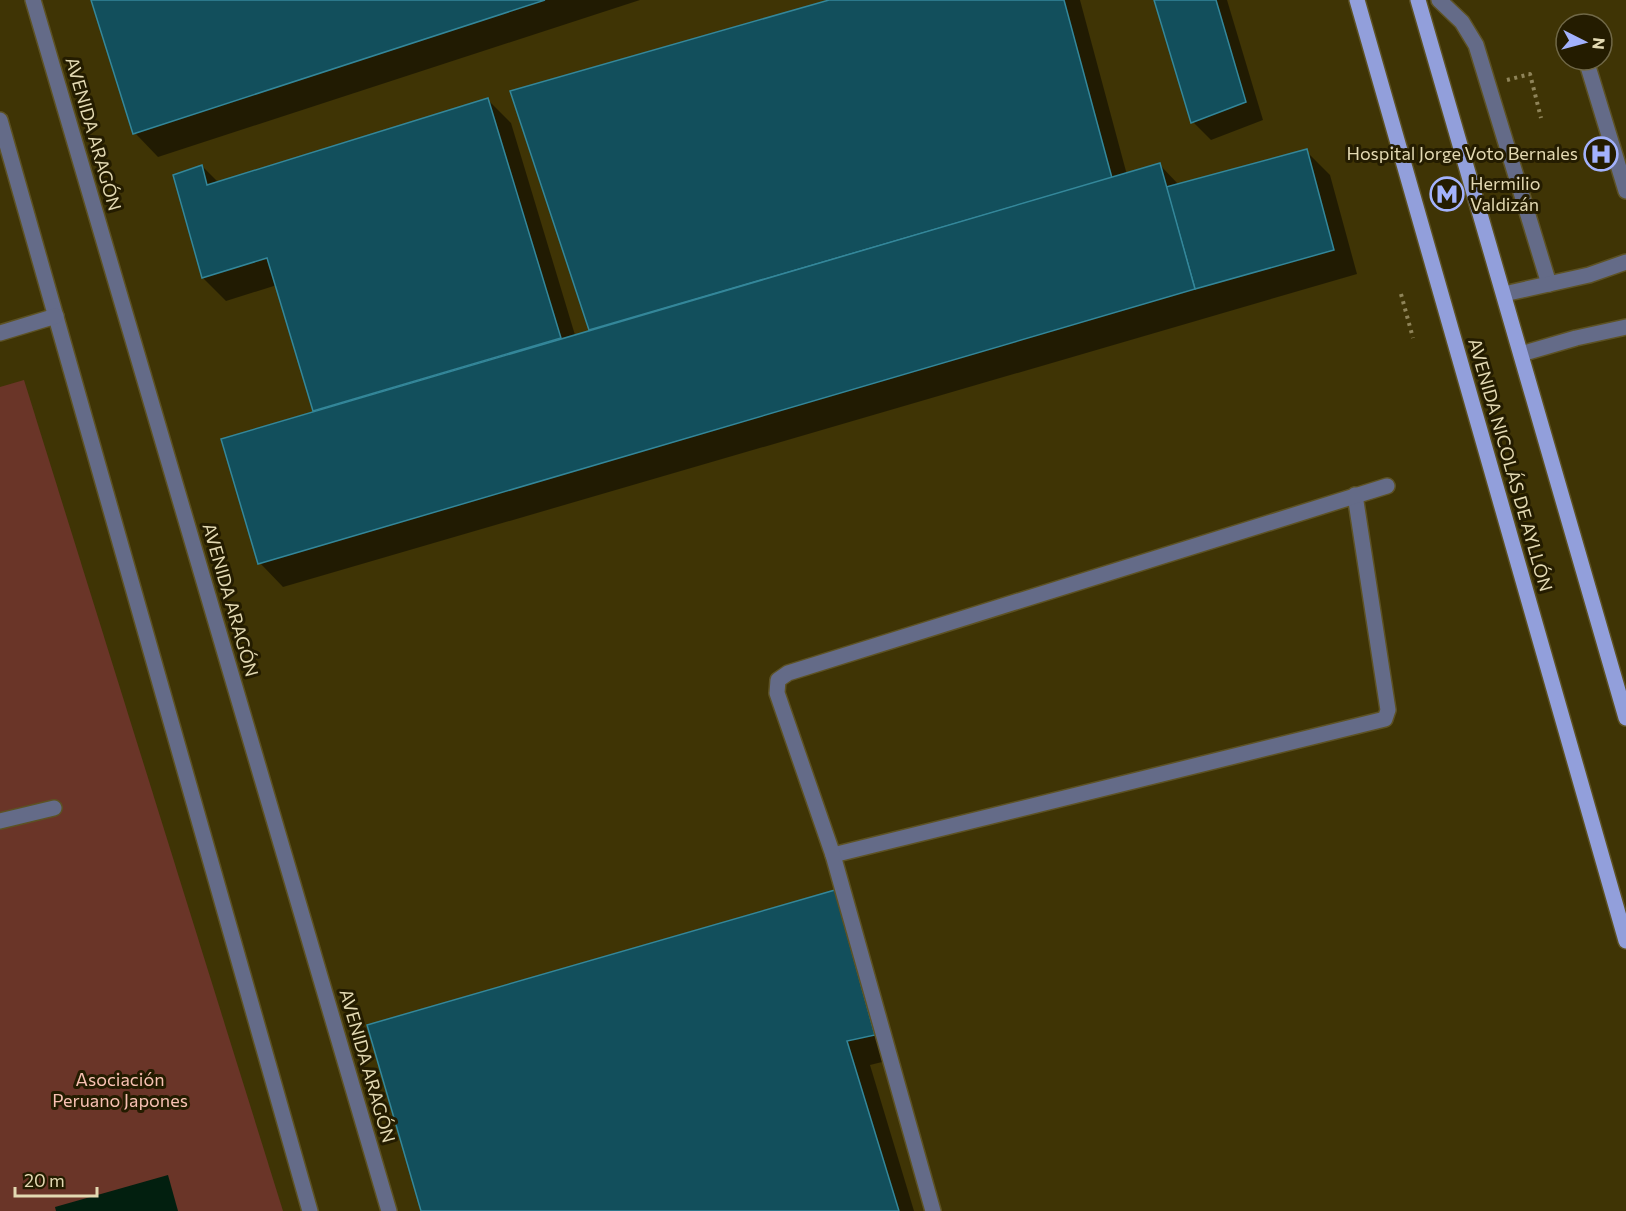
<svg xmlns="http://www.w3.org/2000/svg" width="1626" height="1211" font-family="Commissioner,sans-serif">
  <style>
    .green { fill: #6a3528 }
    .water { fill: #021f0f }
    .shadow { fill: #0007 }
    .building { fill: #124f5c; stroke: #34879a; stroke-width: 1.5 }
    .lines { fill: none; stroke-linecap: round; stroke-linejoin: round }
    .minor-casing { stroke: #5d5224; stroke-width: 18 }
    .major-casing { stroke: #5d5224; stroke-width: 18 }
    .path { stroke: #8f8459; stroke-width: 4; stroke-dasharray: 3 4.5; stroke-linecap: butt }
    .minor { stroke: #646b88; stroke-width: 15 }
    .major { stroke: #929fdb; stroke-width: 15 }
    .labels { text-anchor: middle; stroke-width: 6; stroke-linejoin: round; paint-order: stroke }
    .street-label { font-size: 18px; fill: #e3d9b2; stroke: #241c00 }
    .poi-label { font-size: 18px; fill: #e3d9b2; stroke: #241c00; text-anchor: end }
    .park-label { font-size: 18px; fill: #f8c1b2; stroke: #241c00 }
  </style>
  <rect width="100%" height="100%" fill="#3f3405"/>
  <polygon class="green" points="24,380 283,1211 0,1211 0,387"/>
  <polygon class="water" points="168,1175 178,1211 56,1211 55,1207"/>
  <g class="shadow">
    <polygon points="92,0 640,0 158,157 135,133"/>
    <polygon points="835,0 1080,0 1127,175 1160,165 1179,185 1306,151 1330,175 1357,274 283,587 260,563 315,412 277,285 226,301 203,278 202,166 219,183 487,99 511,123 575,335 591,331 512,92"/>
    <polygon points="1156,0 1227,0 1263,120 1211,140 1193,122"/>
    <polygon points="835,892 858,915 898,1058 870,1065 914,1211 423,1211"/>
  </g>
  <g class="building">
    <polygon points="91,0 545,0 133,134"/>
    <polygon points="829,0 1064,0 1112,178 589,330 510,91"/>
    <polygon points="1154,0 1216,0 1246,102 1191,123"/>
    <polygon points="488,98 561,338 313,411 267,258 202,278 173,175 202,165 207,185"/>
    <polygon points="1307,149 1334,250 1195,289 1166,187"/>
    <polygon points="1160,163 1195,289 258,564 221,439"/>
    <polygon points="835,890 875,1035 847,1041 899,1211 421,1211 367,1025"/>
  </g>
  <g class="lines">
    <g class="minor-casing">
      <g id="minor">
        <polyline points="33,0 389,1211"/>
        <polyline points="1439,0 1462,22 1476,45 1549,284"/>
        <polyline points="1586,60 1626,191"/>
        <polyline points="0,120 310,1211"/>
        <polyline points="1504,294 1589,275 1626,262"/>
        <polyline points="0,333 56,316"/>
        <polyline points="1521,354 1576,338 1626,327"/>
        <polyline points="0,821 54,808"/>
        <polyline points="833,855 1385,719 1388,710 1355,495"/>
        <polyline points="933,1211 833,855 777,693 778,680 788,673 1387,486"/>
      </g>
    </g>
    <g class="major-casing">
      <g id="major">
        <polyline points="1357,0 1626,941"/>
        <polyline points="1418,0 1626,718"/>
      </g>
    </g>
    <g class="path">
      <polyline points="1507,80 1530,74 1541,118"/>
      <polyline points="1401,294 1413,338"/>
    </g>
    <use href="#minor" class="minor"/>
    <use href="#major" class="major"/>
  </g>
  <defs>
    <g id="hospital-ring" transform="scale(1.725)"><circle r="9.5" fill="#241c00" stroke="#a3b2fd" stroke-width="1.5"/><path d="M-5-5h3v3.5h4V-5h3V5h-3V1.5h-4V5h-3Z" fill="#a3b2fd"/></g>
    <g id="metro-ring" transform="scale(1.725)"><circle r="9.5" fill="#241c00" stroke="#a3b2fd" stroke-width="1.5"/><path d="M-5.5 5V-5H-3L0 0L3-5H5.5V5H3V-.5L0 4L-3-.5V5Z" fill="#a3b2fd"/></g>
  </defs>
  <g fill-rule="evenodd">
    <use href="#hospital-ring" x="1601" y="154"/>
    <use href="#metro-ring" x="1447" y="194"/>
  </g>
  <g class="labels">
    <g class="street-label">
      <text transform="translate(93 134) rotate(74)" y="6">AVENIDA ARAGÓN</text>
      <text transform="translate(1510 465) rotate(74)" y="6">AVENIDA NICOLÁS DE AYLLÓN</text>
      <text transform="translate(230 600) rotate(74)" y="6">AVENIDA ARAGÓN</text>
      <text transform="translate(367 1066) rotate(74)" y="6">AVENIDA ARAGÓN</text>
    </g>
    <g class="poi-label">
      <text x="1578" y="160">Hospital Jorge Voto Bernales</text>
      <text x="1470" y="190" text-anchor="start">Hermilio<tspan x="1470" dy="21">Valdizán</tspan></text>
    </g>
    <g class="park-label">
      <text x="120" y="1086">Asociación<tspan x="120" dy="21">Peruano Japones</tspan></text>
    </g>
  </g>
  <g transform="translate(1584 42) rotate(96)"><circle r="28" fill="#241c00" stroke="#706847" stroke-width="1.5"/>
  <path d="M0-4.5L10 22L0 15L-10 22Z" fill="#a3b2fd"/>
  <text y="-9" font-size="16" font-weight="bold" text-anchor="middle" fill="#e3d9b2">N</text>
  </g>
  <path d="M15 1187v9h82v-9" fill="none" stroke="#e3d9b2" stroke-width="3"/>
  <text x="24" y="1187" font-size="18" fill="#e3d9b2" stroke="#241c00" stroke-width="4.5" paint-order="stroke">20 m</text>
</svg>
